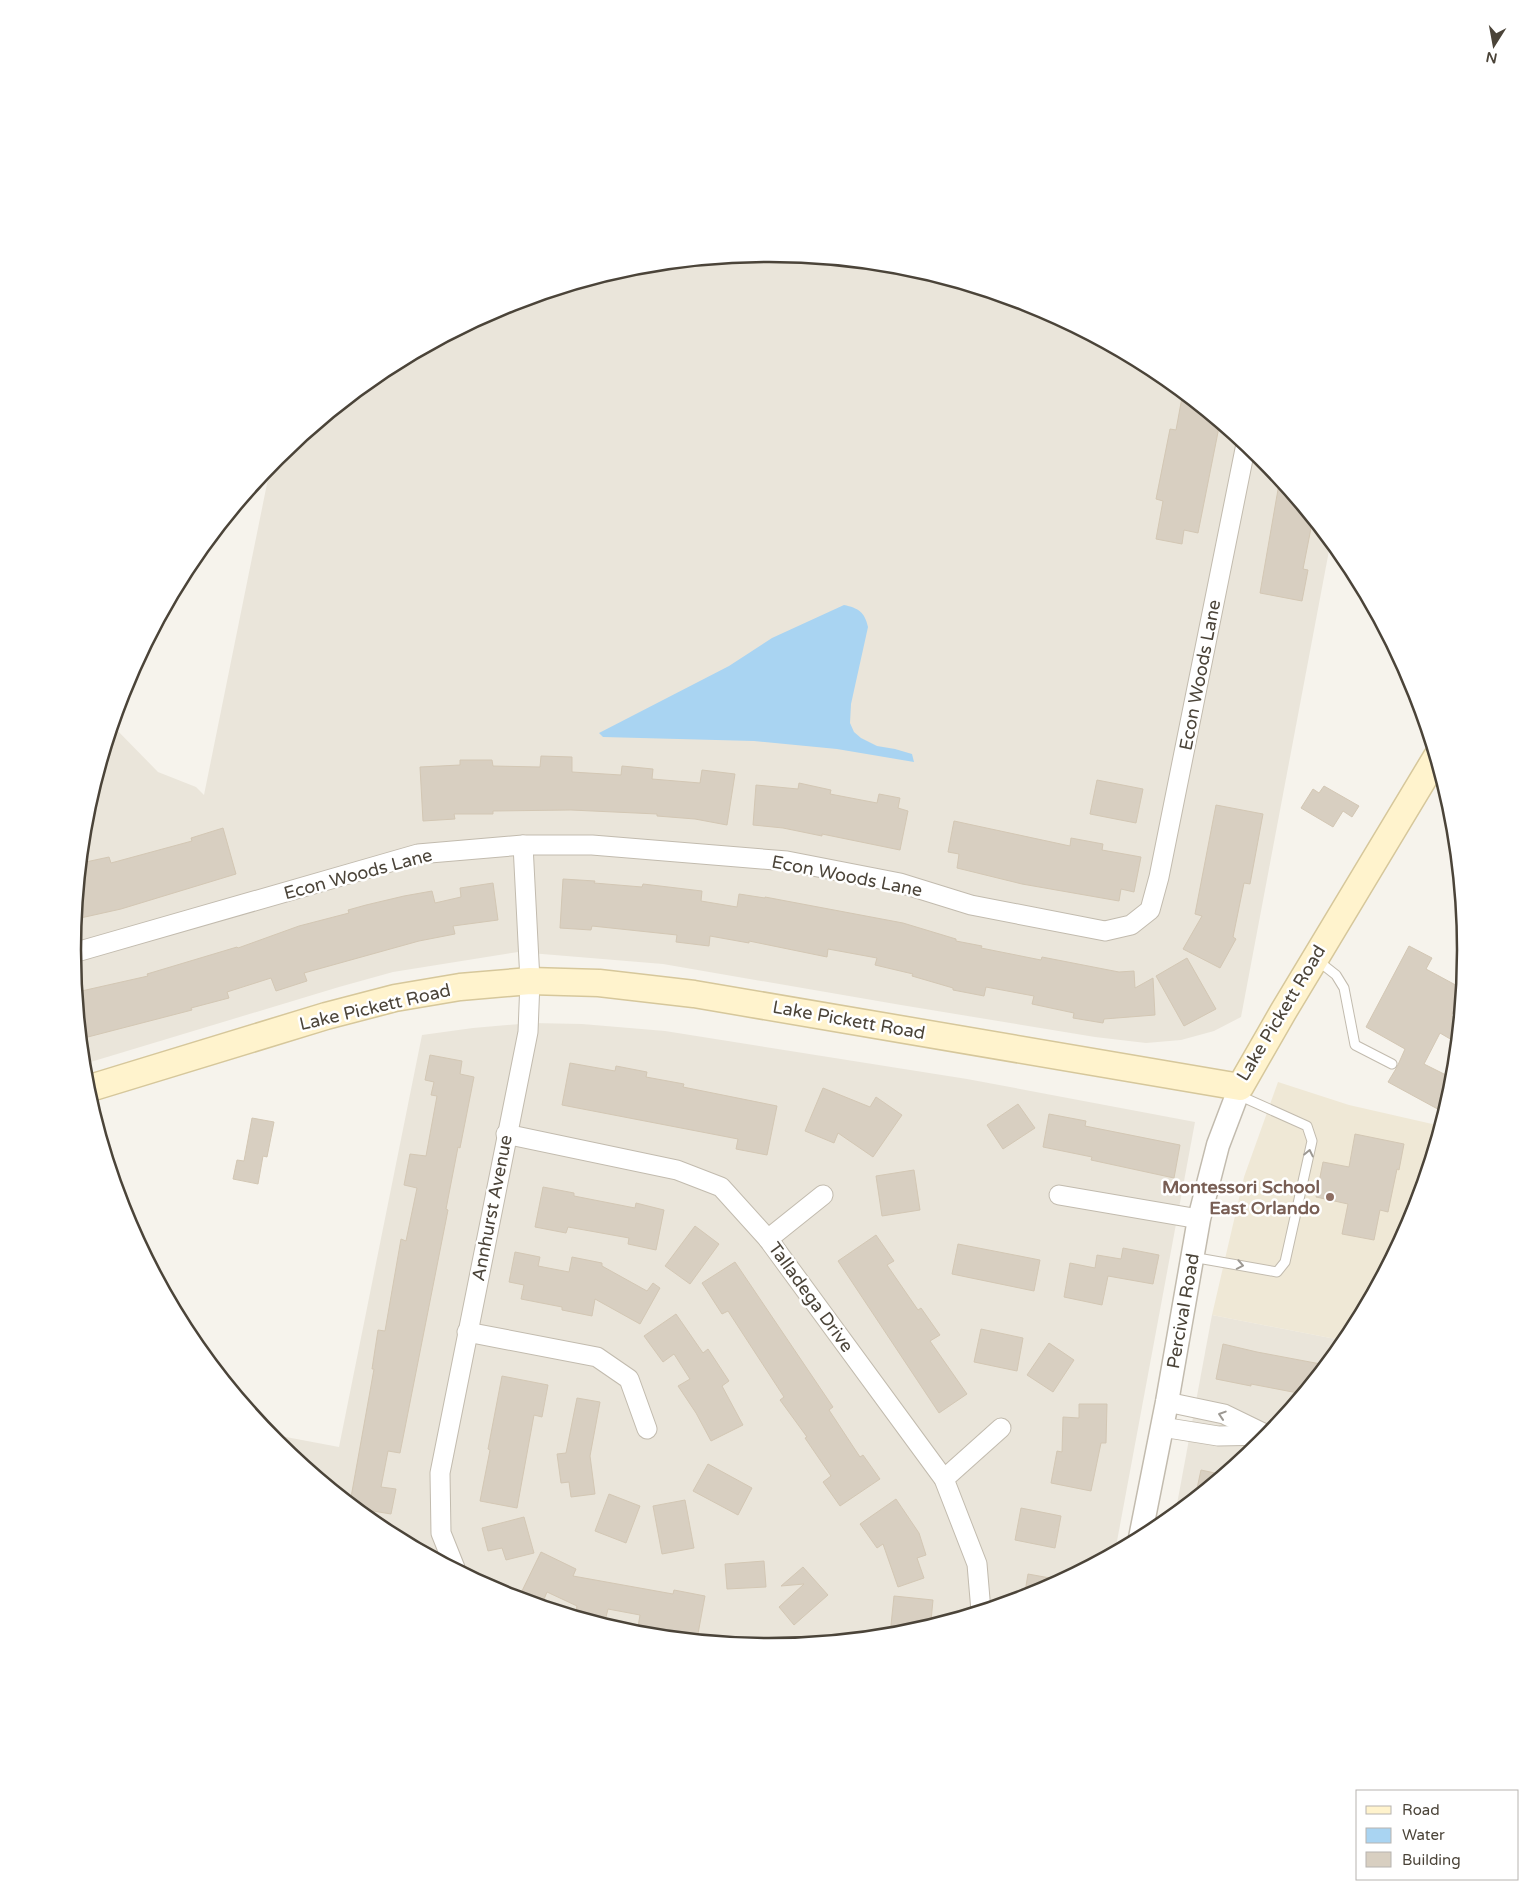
<svg xmlns="http://www.w3.org/2000/svg" width="1539" height="1900" font-family="'Varela Round',sans-serif">
  <style>
    .residential { fill: #eae5da }
    .education { fill: #efe8d6 }
    .water { fill: #a9d4f2 }
    .building { fill: #d8cfc1; stroke: #d3c7b4 }
    .lines { fill: none; stroke-linecap: round; stroke-linejoin: round }
    .service-casing { stroke: #c2bbae; stroke-width: 11 }
    .minor-casing { stroke: #c2bbae; stroke-width: 21 }
    .tertiary-casing { stroke: #c2bbae; stroke-width: 25 }
    .secondary-casing { stroke: #d6c79b; stroke-width: 29 }
    .service { stroke: #fff; stroke-width: 9 }
    .minor { stroke: #fff; stroke-width: 19 }
    .tertiary { stroke: #fff; stroke-width: 22 }
    .secondary { stroke: #fff3cd; stroke-width: 26 }
    .oneway { stroke: #9c9892 }
    .education-dot { fill: #8d6e63; stroke: #fff; stroke-width: 2 }
    .labels { text-anchor: middle; stroke-width: 5; stroke-linejoin: round; paint-order: stroke }
    .street-label { font-size: 18px; fill: #4b4439; stroke: #fff }
    .education-label { font-size: 18px; font-weight: bold; fill: #785e54; stroke: #fff; text-anchor: end }
    .rim { fill: none; stroke: #4b4439; stroke-width: 2.5 }
  </style>
  <rect width="100%" height="100%" fill="#f6f3ec"/>
  <g class="residential">
    <polygon points="770,253 906,266 1036,306 1157,371 1263,457 1331,540 1241,1017 1214,1031 1181,1040 1146,1043 1095,1037 901,1005 663,964 518,952 393,972 339,987 84,1064 73,950 86,814 113,726 158,772 196,787 204,795 271,464 277,457 383,370 503,306 634,266"/>
    <polygon points="532,1023 582,1024 665,1031 967,1079 1195,1122 1115,1552 1036,1594 905,1634 769,1647 633,1634 503,1594 382,1529 276,1443 270,1434 339,1447 422,1035 473,1028"/>
    <polygon points="1212,1315 1346,1341 1262,1443 1175,1515"/>
  </g>
  <polygon class="education" points="1278,1082 1349,1105 1441,1126 1413,1217 1346,1341 1212,1315 1244,1177"/>
  <path class="water" d="M844,605C858,608 865,612 868,627L851,704L850,723L854,732L861,738L877,746L895,749L912,754L914,762L837,749L754,741L603,737L599,733L729,666L772,638Z"/>
  <g class="building">
    <polygon points="1183,392 1220,422 1198,533 1184,530 1182,544 1156,539 1163,501 1156,499 1170,429 1176,430"/>
    <polygon points="1280,478 1313,518 1303,569 1308,570 1302,601 1260,593"/>
    <polygon points="541,756 572,757 572,772 621,775 622,766 653,769 652,779 700,783 702,770 735,774 727,825 695,819 657,816 657,814 571,810 493,811 493,814 454,814 455,819 423,821 420,767 460,765 460,760 492,760 493,766 540,767"/>
    <polygon points="1097,780 1143,789 1136,823 1090,814"/>
    <polygon points="799,783 831,790 830,794 877,803 879,794 900,798 898,808 908,811 900,850 822,834 822,836 783,828 753,825 756,785 798,789"/>
    <polygon points="1324,786 1359,806 1352,817 1343,811 1333,827 1301,808 1313,789 1319,793"/>
    <polygon points="1216,805 1263,814 1250,884 1244,883 1233,937 1236,939 1220,968 1183,949 1202,916 1195,914"/>
    <polygon points="954,821 1070,846 1071,838 1103,844 1102,850 1141,857 1134,892 1121,889 1119,901 1022,884 957,868 959,854 948,852"/>
    <polygon points="223,828 236,874 121,909 76,919 81,863 109,857 111,863 192,841 191,838"/>
    <polygon points="563,879 595,881 594,883 642,887 643,884 702,891 701,901 737,907 739,894 765,898 765,897 903,923 956,939 956,941 982,946 981,948 1041,960 1042,957 1119,972 1134,971 1135,988 1153,978 1155,1015 1104,1019 1103,1023 1073,1018 1074,1013 1032,1004 1034,996 986,987 984,996 953,990 953,988 912,976 913,974 875,965 877,958 828,949 827,957 749,941 749,943 710,936 709,946 676,942 677,935 592,926 591,930 560,928"/>
    <polygon points="493,883 498,920 453,926 455,934 419,941 304,973 307,981 276,991 271,978 227,992 229,998 191,1008 192,1010 84,1038 80,1025 77,992 148,976 147,974 237,947 238,948 299,926 349,913 348,910 366,905 404,896 432,891 435,903 461,897 460,888"/>
    <polygon points="1409,946 1432,958 1426,969 1463,989 1462,995 1451,1016 1459,1021 1459,1027 1452,1040 1440,1033 1424,1064 1454,1079 1445,1113 1388,1082 1397,1067 1405,1049 1366,1027"/>
    <polygon points="1187,958 1216,1009 1184,1026 1156,976"/>
    <polygon points="430,1055 462,1061 460,1074 474,1077 460,1148 458,1147 446,1209 448,1210 400,1453 388,1451 381,1487 396,1489 391,1514 355,1508 350,1503 374,1369 372,1369 378,1330 385,1331 401,1239 406,1241 417,1188 404,1185 410,1154 426,1156 437,1096 431,1095 434,1082 425,1080"/>
    <polygon points="570,1063 615,1071 616,1066 647,1072 646,1077 684,1084 683,1087 777,1106 767,1155 736,1149 738,1139 562,1105"/>
    <polygon points="823,1088 870,1107 876,1097 902,1115 873,1157 838,1133 834,1143 805,1131"/>
    <polygon points="1018,1104 1035,1128 1003,1149 987,1125"/>
    <polygon points="1049,1114 1086,1121 1085,1126 1180,1145 1174,1178 1091,1160 1092,1157 1043,1147"/>
    <polygon points="252,1118 274,1122 267,1157 263,1156 258,1184 233,1179 237,1160 244,1161"/>
    <polygon points="1355,1134 1404,1144 1399,1170 1397,1169 1388,1212 1380,1210 1374,1240 1342,1234 1348,1204 1316,1197 1323,1162 1349,1167"/>
    <polygon points="914,1170 920,1210 882,1216 876,1176"/>
    <polygon points="543,1187 574,1193 574,1196 635,1208 636,1203 664,1210 656,1250 628,1244 629,1238 568,1227 566,1233 535,1227"/>
    <polygon points="695,1226 719,1244 690,1284 665,1266"/>
    <polygon points="876,1235 894,1261 887,1265 918,1310 921,1308 940,1335 930,1341 967,1394 939,1413 838,1261"/>
    <polygon points="958,1244 1040,1260 1034,1291 952,1274"/>
    <polygon points="1123,1248 1159,1255 1153,1284 1108,1276 1102,1305 1064,1297 1070,1263 1095,1268 1097,1255 1121,1259"/>
    <polygon points="515,1252 540,1257 538,1266 569,1272 572,1257 602,1263 602,1266 647,1291 653,1283 660,1288 640,1324 595,1299 592,1316 562,1310 562,1307 521,1299 524,1285 509,1282"/>
    <polygon points="735,1262 833,1407 829,1410 860,1457 863,1455 880,1479 840,1506 823,1482 831,1476 805,1438 807,1437 780,1400 784,1397 728,1311 722,1314 702,1283"/>
    <polygon points="676,1314 703,1353 708,1349 729,1381 722,1386 743,1425 711,1441 696,1413 678,1386 690,1379 674,1354 663,1362 644,1336"/>
    <polygon points="981,1329 1023,1338 1017,1371 974,1362"/>
    <polygon points="1049,1343 1074,1360 1053,1392 1027,1375"/>
    <polygon points="1223,1344 1257,1352 1326,1365 1303,1394 1251,1384 1251,1386 1216,1379"/>
    <polygon points="502,1376 548,1385 542,1417 534,1415 517,1508 480,1501 490,1450 488,1449"/>
    <polygon points="577,1398 600,1402 590,1456 595,1494 571,1497 569,1482 561,1483 557,1454 566,1453"/>
    <polygon points="1079,1404 1107,1404 1106,1443 1101,1443 1091,1491 1051,1483 1057,1451 1062,1452 1063,1417 1079,1418"/>
    <polygon points="708,1464 752,1488 738,1515 693,1491"/>
    <polygon points="1201,1470 1224,1475 1195,1498"/>
    <polygon points="609,1494 640,1506 626,1543 595,1531"/>
    <polygon points="896,1499 919,1533 926,1555 917,1558 924,1578 898,1587 883,1544 877,1548 860,1524"/>
    <polygon points="685,1500 694,1548 662,1554 653,1506"/>
    <polygon points="1021,1508 1061,1516 1055,1548 1015,1540"/>
    <polygon points="524,1517 534,1553 506,1560 502,1548 488,1551 482,1528"/>
    <polygon points="541,1552 576,1569 573,1576 673,1594 674,1590 705,1596 697,1639 638,1627 640,1615 608,1609 605,1621 575,1615 577,1606 547,1592 542,1604 521,1593"/>
    <polygon points="764,1561 766,1587 727,1589 725,1564"/>
    <polygon points="803,1567 828,1595 794,1625 779,1607 804,1584 781,1586"/>
    <polygon points="1028,1574 1061,1580 1036,1594 1024,1598"/>
    <polygon points="894,1596 933,1600 931,1621 920,1620 919,1630 905,1634 890,1635"/>
  </g>
  <g class="lines">
    <g class="service-casing">
      <g id="service">
        <polyline points="1317,960 1336,975 1344,988 1355,1045 1392,1064"/>
        <polyline points="1192,1257 1277,1272 1285,1262 1312,1141 1307,1126 1238,1095"/>
      </g>
    </g>
    <g class="minor-casing">
      <g id="minor">
        <polyline points="73,953 418,854 523,845 592,845 787,861 900,883 971,905 1105,931 1131,925 1150,910 1159,877 1246,444"/>
        <polyline points="506,1134 677,1170 721,1187 768,1239 944,1479 977,1564 981,1611"/>
        <polyline points="1059,1195 1199,1219"/>
        <polyline points="768,1239 823,1195"/>
        <polyline points="467,1332 597,1357 629,1379 647,1429"/>
        <polyline points="1167,1402 1224,1414 1263,1433"/>
        <polyline points="1162,1427 1218,1436 1269,1435"/>
        <polyline points="944,1479 1001,1428"/>
        <polyline points="455,1568 441,1533 440,1473 528,1032 530,981 523,845"/>
      </g>
    </g>
    <g class="tertiary-casing">
      <polyline id="tertiary" points="1140,1538 1167,1402 1199,1219 1218,1145 1240,1087"/>
    </g>
    <g class="secondary-casing">
      <polyline id="secondary" points="87,1089 326,1016 395,998 460,987 530,981 599,983 694,994 1240,1087 1283,1012 1436,758"/>
    </g>
    <use href="#service" class="service"/>
    <use href="#minor" class="minor"/>
    <use href="#tertiary" class="tertiary"/>
    <use href="#secondary" class="secondary"/>
  </g>
  <defs><path id="oneway-chevron" d="M-2-3.5L2.5 0L-2 3.5" fill="none" stroke-width="1.6" stroke-linecap="round" stroke-linejoin="round" transform="scale(1.25)"/></defs>
  <g class="oneway">
    <use href="#oneway-chevron" transform="translate(1309 1153) rotate(-78)"/>
    <use href="#oneway-chevron" transform="translate(1240 1265) rotate(11)"/>
    <use href="#oneway-chevron" transform="translate(1222 1415) rotate(-162)"/>
  </g>
  <circle class="education-dot" cx="1330" cy="1197" r="5"/>
  <g class="labels">
    <g class="street-label">
      <text transform="translate(1200 675) rotate(-79)" y="6">Econ Woods Lane</text>
      <text transform="translate(358 874) rotate(-15)" y="6">Econ Woods Lane</text>
      <text transform="translate(847 876) rotate(11)" y="6">Econ Woods Lane</text>
      <text transform="translate(375 1007) rotate(-13)" y="6">Lake Pickett Road</text>
      <text transform="translate(1281 1013) rotate(-59)" y="6">Lake Pickett Road</text>
      <text transform="translate(849 1020) rotate(10)" y="6">Lake Pickett Road</text>
      <text transform="translate(492 1208) rotate(-79)" y="6">Annhurst Avenue</text>
      <text transform="translate(811 1297) rotate(54)" y="6">Talladega Drive</text>
      <text transform="translate(1183 1311) rotate(-80)" y="6">Percival Road</text>
    </g>
    <g class="education-label">
      <text x="1320" y="1193">Montessori School<tspan x="1320" dy="21">East Orlando</tspan></text>
    </g>
  </g>
  <path d="M0 0H1539V1900H0ZM81 950a688 688 0 1 1 1376 0a688 688 0 1 1-1376 0Z" fill="#fff" fill-rule="evenodd"/>
  <path class="rim" d="M81 950a688 688 0 1 1 1376 0a688 688 0 1 1-1376 0Z"/>
  <rect x="1356" y="1790" width="162" height="90" fill="#ffffff" stroke="#b7b4b0"/>
  <rect x="1366" y="1806" width="25" height="8" fill="#fff3cd" stroke="#b7b4b0"/>
  <text x="1402" y="1815" font-size="15" fill="#4b4439">Road</text>
  <rect x="1366" y="1828" width="25" height="15" fill="#a9d4f2" stroke="#b7b4b0"/>
  <text x="1402" y="1840" font-size="15" fill="#4b4439">Water</text>
  <rect x="1366" y="1852" width="25" height="15" fill="#d8cfc1" stroke="#b7b4b0"/>
  <text x="1402" y="1865" font-size="15" fill="#4b4439">Building</text>
  <g transform="translate(1494 45) rotate(191)" stroke="#ffffff" stroke-width="4" paint-order="stroke">
  <path d="M0-4L9 19L0 12L-9 19Z" fill="#4b4439"/>
  <text y="-8" font-size="14" font-weight="bold" text-anchor="middle" fill="#4b4439">N</text>
  </g>
</svg>
